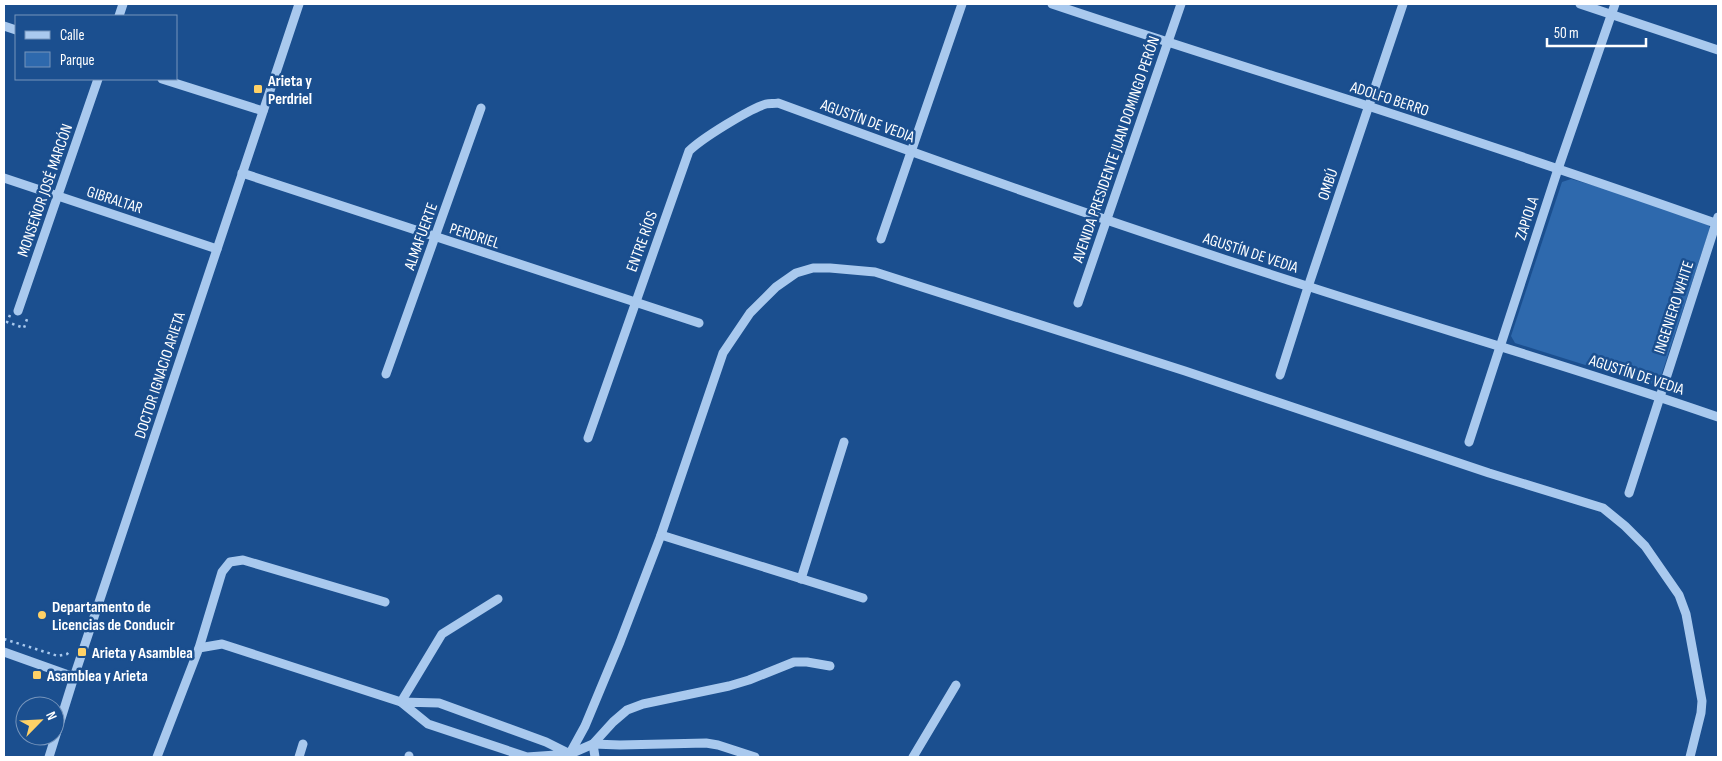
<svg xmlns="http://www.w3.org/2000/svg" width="1722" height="761" font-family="'Sofia Sans Condensed',sans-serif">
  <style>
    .green { fill: #2e69ad }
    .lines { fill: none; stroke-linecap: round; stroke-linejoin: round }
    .path { stroke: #a9c9ee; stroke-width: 2.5; stroke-dasharray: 2.5 4; stroke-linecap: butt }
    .minor { stroke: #a9c9ee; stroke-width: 9 }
    .poi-dot { fill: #ffd166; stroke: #1b4f8f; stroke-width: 2 }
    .labels { text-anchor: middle; stroke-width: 5; stroke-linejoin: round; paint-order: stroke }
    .poi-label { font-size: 16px; font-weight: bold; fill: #fff; stroke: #1b4f8f; text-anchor: start }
    .street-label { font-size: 16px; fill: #fff; stroke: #1b4f8f }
  </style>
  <rect width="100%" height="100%" fill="#1b4f8f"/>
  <polygon class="green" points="1571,179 1705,218 1710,228 1660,379 1649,385 1515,343 1511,336 1562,182"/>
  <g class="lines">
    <g class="path">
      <polyline points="10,315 7,322 24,328 28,316"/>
      <polyline points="4,639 58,656 67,654 71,650"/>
    </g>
    <g class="minor">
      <path d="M1052,4C1156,39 1262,72 1368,106C1485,144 1602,183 1718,224"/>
      <polyline points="1580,4 1718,50"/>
      <polyline points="119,16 123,4"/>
      <polyline points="4,26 16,30"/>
      <polyline points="162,79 263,111"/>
      <polyline points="242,173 699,323"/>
      <polyline points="4,178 217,249"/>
      <polyline points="881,239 962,4"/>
      <polyline points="1078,303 1181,4"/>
      <polyline points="18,311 98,79"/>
      <polyline points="386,374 481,108"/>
      <polyline points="1280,375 1308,287 1403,4"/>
      <path d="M588,438L689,151C701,139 749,109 766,104C770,103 774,104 778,103C954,168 1131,230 1310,287C1446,331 1583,370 1718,417"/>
      <polyline points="1469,442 1558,169 1615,4"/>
      <polyline points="1629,493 1718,217"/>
      <polyline points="661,535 863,598"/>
      <polyline points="801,579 844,442"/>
      <polyline points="199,648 222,572 230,562 243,560 385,602"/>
      <polyline points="4,652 74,677"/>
      <polyline points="570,754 546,742 439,703 401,702 428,724 527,757 570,754 593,744 620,745 706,743 718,745 755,757"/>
      <polyline points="49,757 74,677 299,4"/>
      <polyline points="157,757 199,648 222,644 401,702 442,634 498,599"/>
      <polyline points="299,757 303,744"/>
      <polyline points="409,757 409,756"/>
      <polyline points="568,757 585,726 620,642 661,535 723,353 750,313 776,287 796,273 813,268 830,268 875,272 1185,371 1489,473 1603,508 1625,526 1645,546 1679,595 1686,614 1702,701 1701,713 1690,757"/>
      <polyline points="595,757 593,744 613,722 627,710 643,704 729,686 749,680 794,662 807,662 830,666"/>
      <polyline points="913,757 956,685"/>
    </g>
  </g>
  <g class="poi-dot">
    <rect x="253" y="84" width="10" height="10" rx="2.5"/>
    <circle cx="42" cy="615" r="5"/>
    <rect x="77" y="647" width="10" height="10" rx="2.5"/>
    <rect x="32" y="670" width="10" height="10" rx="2.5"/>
  </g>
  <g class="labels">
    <g class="poi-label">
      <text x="268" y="86">Arieta y<tspan x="268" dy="18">Perdriel</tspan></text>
      <text x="52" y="612">Departamento de<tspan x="52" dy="18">Licencias de Conducir</tspan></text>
      <text x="92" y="658">Arieta y Asamblea</text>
      <text x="47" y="681">Asamblea y Arieta</text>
    </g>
    <g class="street-label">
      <text transform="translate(1390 98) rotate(18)" y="6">ADOLFO BERRO</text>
      <text transform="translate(868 120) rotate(20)" y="6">AGUSTÍN DE VEDIA</text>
      <text transform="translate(1115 149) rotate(-71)" y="6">AVENIDA PRESIDENTE JUAN DOMINGO PERÓN</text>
      <text transform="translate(1327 184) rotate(-71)" y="6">OMBÚ</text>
      <text transform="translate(44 190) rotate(-71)" y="6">MONSEÑOR JOSÉ MARCÓN</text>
      <text transform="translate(115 199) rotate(18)" y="6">GIBRALTAR</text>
      <text transform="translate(1526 218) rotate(-72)" y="6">ZAPIOLA</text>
      <text transform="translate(475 235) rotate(18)" y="6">PERDRIEL</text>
      <text transform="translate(420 236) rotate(-70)" y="6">ALMAFUERTE</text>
      <text transform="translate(641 241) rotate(-70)" y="6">ENTRE RÍOS</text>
      <text transform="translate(1251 252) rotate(18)" y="6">AGUSTÍN DE VEDIA</text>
      <text transform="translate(1673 307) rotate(-72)" y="6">INGENIERO WHITE</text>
      <text transform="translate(1637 374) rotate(18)" y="6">AGUSTÍN DE VEDIA</text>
      <text transform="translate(159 375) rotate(-72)" y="6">DOCTOR IGNACIO ARIETA</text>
    </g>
  </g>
  <rect width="1722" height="761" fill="none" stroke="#ffffff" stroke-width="10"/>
  <rect x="15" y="15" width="162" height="65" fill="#1b4f8f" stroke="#7695bc"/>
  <rect x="25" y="31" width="25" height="8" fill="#a9c9ee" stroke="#7695bc"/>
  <text x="60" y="40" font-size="15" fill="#ffffff">Calle</text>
  <rect x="25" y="52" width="25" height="15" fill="#2e69ad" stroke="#7695bc"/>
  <text x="60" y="65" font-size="15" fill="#ffffff">Parque</text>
  <g transform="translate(40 721) rotate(66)"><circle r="24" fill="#1b4f8f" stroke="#7695bc"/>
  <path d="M0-4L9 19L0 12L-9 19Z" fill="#ffd166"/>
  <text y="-8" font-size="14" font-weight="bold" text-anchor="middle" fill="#ffffff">N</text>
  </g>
  <path d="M1547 38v8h99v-8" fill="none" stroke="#ffffff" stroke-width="2.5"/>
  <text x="1554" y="38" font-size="15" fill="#ffffff" stroke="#1b4f8f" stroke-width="4" paint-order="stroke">50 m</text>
</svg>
